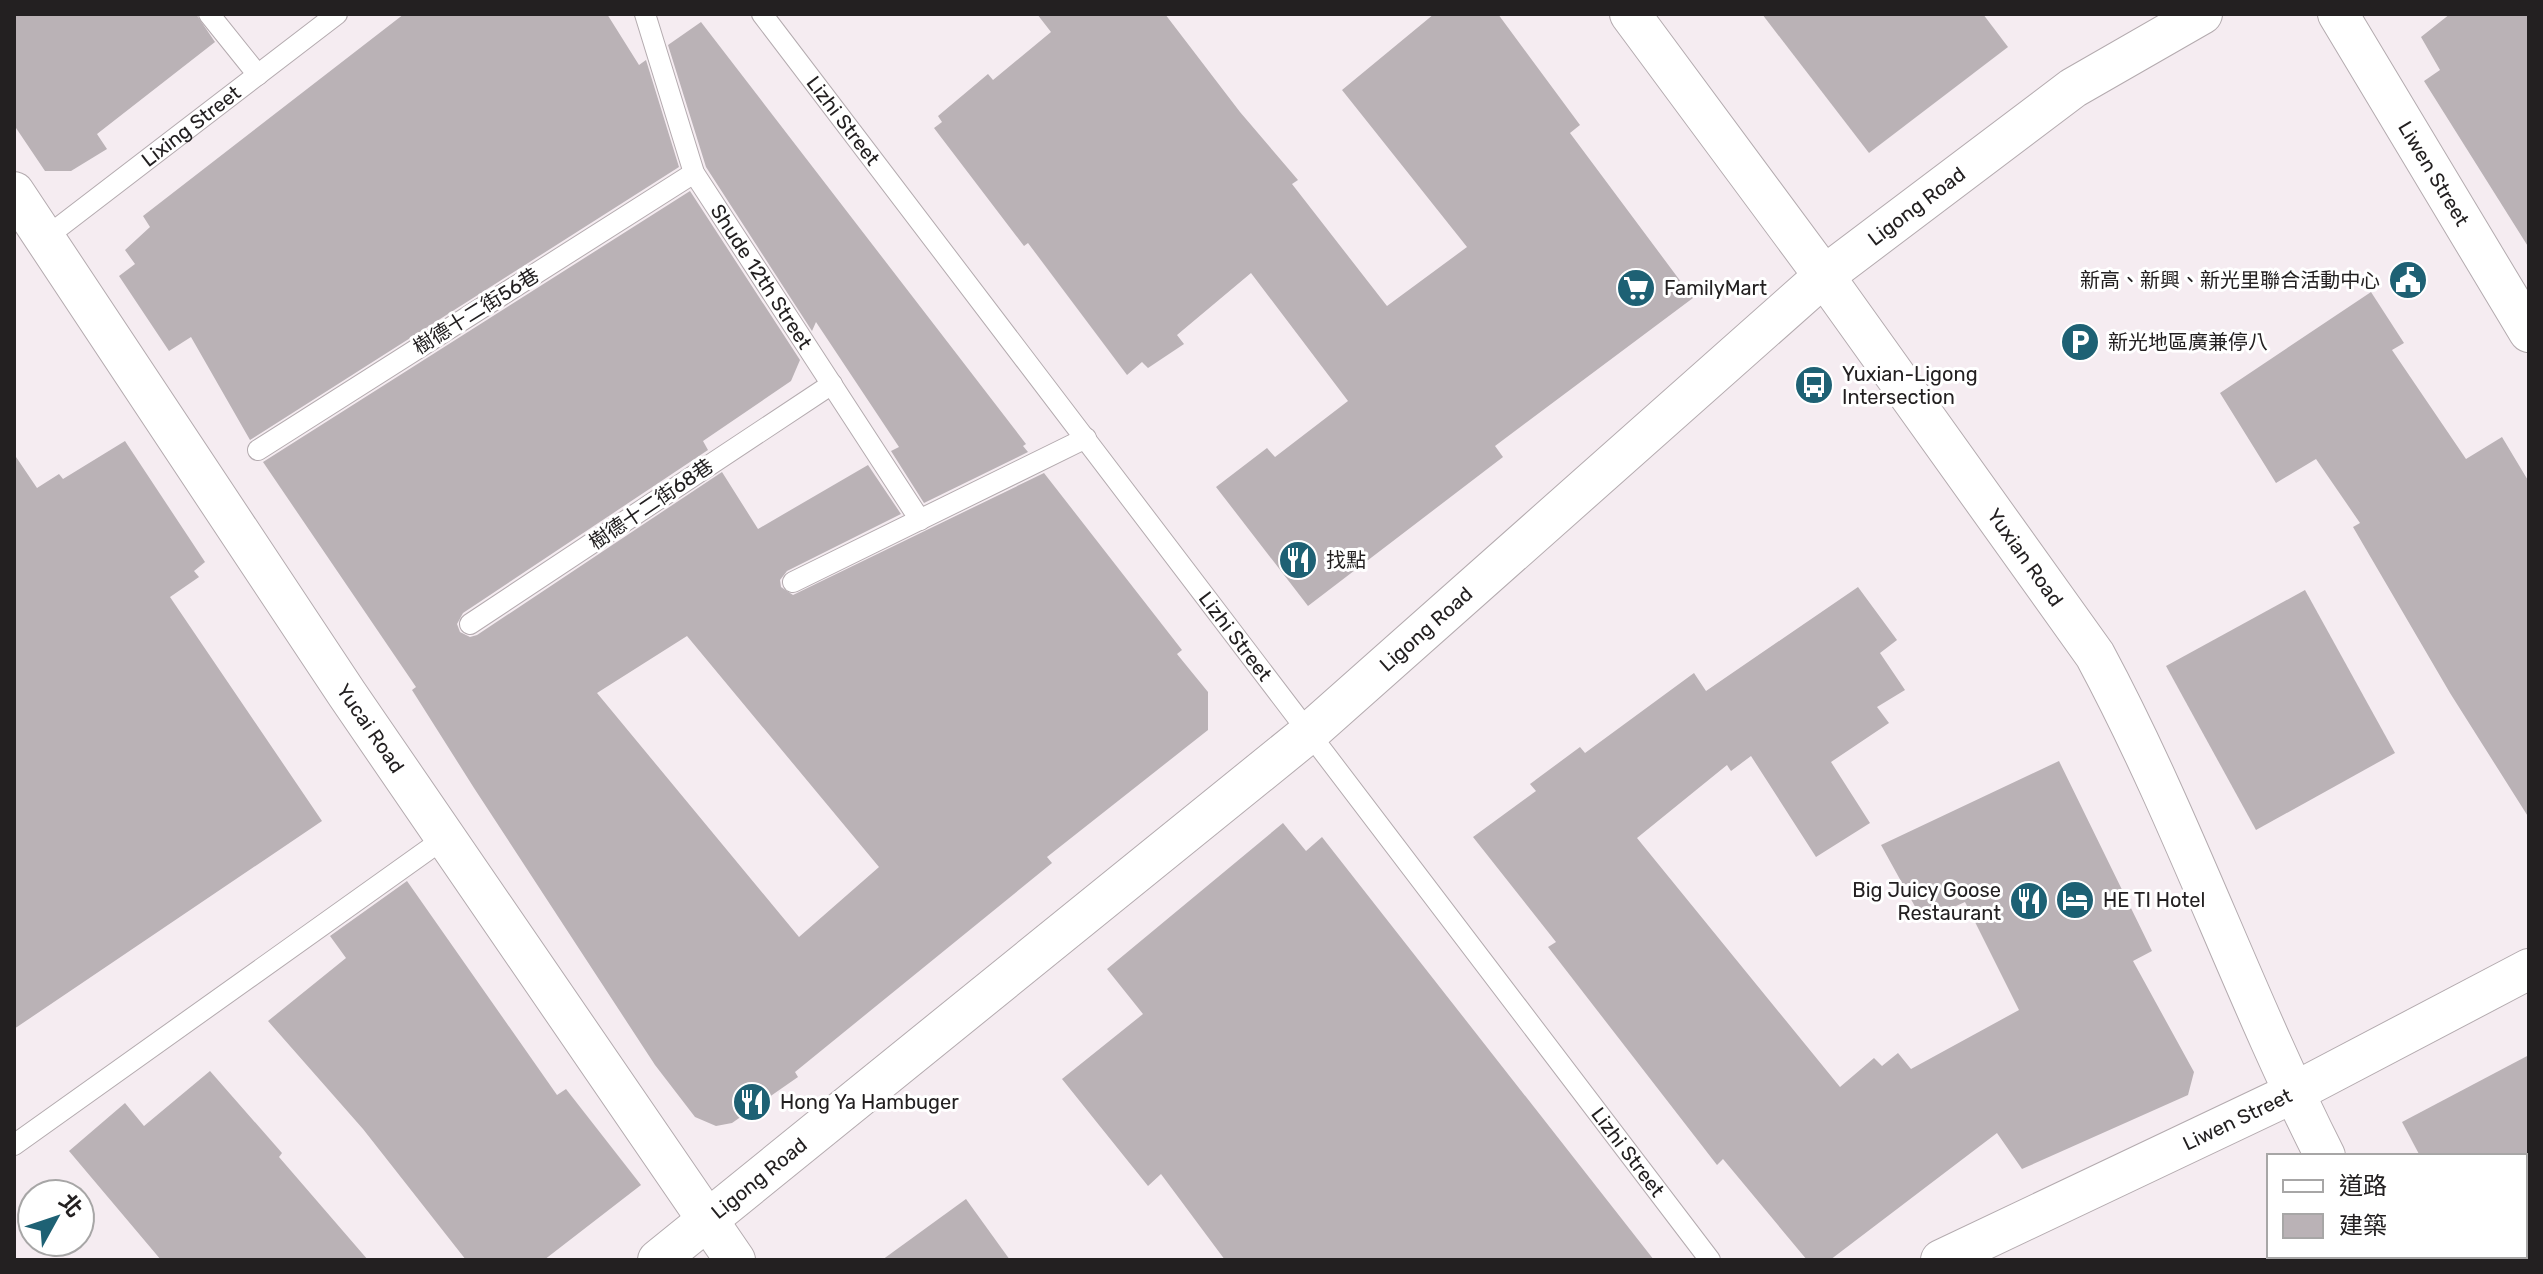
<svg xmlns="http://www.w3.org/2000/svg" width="2543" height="1274" font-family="Rubik,'Noto Sans TC',sans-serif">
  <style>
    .building { fill: #bab2b6; fill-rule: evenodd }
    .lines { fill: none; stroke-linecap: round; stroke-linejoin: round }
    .lane-casing { stroke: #b4abaf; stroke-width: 22 }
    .street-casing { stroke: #b4abaf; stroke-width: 42 }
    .lane { stroke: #fff; stroke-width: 20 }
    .street { stroke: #fff; stroke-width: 40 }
    .labels { text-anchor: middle; stroke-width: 6; stroke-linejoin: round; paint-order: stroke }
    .street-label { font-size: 20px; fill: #232021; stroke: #fff }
    .poi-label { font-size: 20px; fill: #232021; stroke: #fff; text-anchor: start }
  </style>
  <rect width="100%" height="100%" fill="#f5ecf1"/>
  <g class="building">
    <polygon points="14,14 196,14 215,42 97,134 107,149 71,171 45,171 14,125"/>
    <polygon points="404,14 607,14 639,65 646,60 679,167 250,440 191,337 169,351 119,276 135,264 125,250 150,227 143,216"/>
    <polygon points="1037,14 1165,14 1240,112 1298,180 1292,184 1387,306 1467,247 1342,90 1434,14 1498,14 1580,125 1570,133 1693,298 1495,446 1503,457 1308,606 1216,487 1267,448 1275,457 1348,401 1251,273 1177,335 1184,344 1148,368 1142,362 1127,375 1028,243 1024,246 934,128 942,122 938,116 988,74 993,80 1051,32"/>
    <polygon points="1762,14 1983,14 2008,47 1869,153"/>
    <polygon points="2450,14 2529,14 2529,248 2424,81 2440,70 2421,37"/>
    <polygon points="701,22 1026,444 1023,446 1028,452 924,503 891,451 899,447 816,322 812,331 706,167 668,45"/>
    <path d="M690,191L800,360L791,381L703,441L708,450L463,613L457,624L460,632L470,637L477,635L722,472L758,529L868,465L901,514L787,571L780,580L781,587L793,595L1044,473L1182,650L1177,654L1208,692V730L1047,857L1052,863L795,1072L798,1077L732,1123L716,1126L695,1117L655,1065L474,788L412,690L416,687L263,462ZM687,636L879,867L799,937L597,693Z"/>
    <polygon points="2371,292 2404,343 2392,350 2466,459 2502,437 2529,482 2529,818 2450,693 2353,527 2360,523 2316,459 2276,483 2220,393"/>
    <polygon points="125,441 205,562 194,571 199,577 170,597 322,821 14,1029 14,454 37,488 59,474 63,479"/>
    <polygon points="1858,587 1897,640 1880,653 1905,690 1877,707 1889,723 1831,762 1870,823 1816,857 1751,756 1731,771 1727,765 1637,838 1840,1087 1874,1058 1882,1066 1898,1053 1911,1069 2019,1010 1965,902 1923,921 1881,845 2059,761 2152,951 2133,961 2194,1072 2188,1095 2022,1169 1997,1133 1830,1260 1807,1260 1723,1159 1717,1165 1548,947 1556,942 1473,837 1536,791 1530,784 1580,747 1585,753 1694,673 1706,691"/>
    <polygon points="2305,590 2395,753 2256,830 2166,666"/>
    <polygon points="1283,823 1306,851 1322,837 1654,1260 1225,1260 1161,1174 1148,1186 1062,1079 1143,1014 1107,969"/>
    <polygon points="407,881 557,1095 566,1089 641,1185 544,1260 466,1260 363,1129 268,1021 346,958 330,936"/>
    <polygon points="2529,1055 2529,1156 2420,1156 2402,1122"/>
    <polygon points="210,1071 282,1153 279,1157 368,1260 161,1260 69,1151 125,1103 144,1126"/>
    <polygon points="966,1199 1010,1260 882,1260"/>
  </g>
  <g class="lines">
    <g class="lane-casing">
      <g id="lane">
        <polyline points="209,14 258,75"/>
        <path id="s1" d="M645,14L694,173L920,520"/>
        <path id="s2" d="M762,14L1710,1260"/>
        <path id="s3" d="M45,238L337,14"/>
        <polyline points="258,450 694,173"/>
        <polyline points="793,582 1086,438"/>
        <polyline points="470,624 832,384"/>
        <polyline points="14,1145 446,837"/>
      </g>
    </g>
    <g class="street-casing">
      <g id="street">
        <path id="s4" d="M1630,14L1824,276L2095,655C2182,817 2242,992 2325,1156"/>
        <path id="s5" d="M2338,14L2529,332"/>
        <path id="s6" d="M14,192L347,694L735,1260"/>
        <polyline points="2376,1256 2378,1260"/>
        <path id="s7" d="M658,1260L1310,732L1824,276L2073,88L2202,14"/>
        <path id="s8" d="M1941,1260L2293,1093L2529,969"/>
      </g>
    </g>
    <use href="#lane" class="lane"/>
    <use href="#street" class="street"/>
  </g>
  <defs>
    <g id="civic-disc" transform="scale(2)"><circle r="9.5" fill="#1e6174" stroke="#fff"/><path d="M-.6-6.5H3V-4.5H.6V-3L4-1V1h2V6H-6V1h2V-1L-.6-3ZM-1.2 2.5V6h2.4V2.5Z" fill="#fff"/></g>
    <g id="supermarket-disc" transform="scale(2)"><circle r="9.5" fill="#1e6174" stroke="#fff"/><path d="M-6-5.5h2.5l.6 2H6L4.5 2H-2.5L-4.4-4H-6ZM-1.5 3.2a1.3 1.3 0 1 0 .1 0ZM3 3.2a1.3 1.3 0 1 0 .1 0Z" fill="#fff"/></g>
    <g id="parking-disc" transform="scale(2)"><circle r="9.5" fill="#1e6174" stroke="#fff"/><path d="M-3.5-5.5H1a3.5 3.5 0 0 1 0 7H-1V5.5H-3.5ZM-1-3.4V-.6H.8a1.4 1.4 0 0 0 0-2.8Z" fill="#fff"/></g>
    <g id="bus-disc" transform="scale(2)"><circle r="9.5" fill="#1e6174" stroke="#fff"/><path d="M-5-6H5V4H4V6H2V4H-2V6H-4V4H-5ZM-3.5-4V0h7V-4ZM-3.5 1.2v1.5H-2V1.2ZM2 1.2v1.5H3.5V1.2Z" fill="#fff"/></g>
    <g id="restaurant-disc" transform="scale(2)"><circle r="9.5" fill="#1e6174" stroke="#fff"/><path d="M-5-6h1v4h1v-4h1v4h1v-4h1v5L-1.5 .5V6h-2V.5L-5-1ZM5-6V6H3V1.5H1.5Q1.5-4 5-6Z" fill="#fff"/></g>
    <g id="hotel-disc" transform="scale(2)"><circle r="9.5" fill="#1e6174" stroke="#fff"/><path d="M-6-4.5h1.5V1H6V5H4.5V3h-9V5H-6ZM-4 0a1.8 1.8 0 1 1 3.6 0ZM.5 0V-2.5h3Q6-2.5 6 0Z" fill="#fff"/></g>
  </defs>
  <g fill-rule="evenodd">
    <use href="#civic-disc" x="2408" y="280"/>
    <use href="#supermarket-disc" x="1636" y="288"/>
    <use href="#parking-disc" x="2080" y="342"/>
    <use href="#bus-disc" x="1814" y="385"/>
    <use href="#restaurant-disc" x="1298" y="560"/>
    <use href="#hotel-disc" x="2075" y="900"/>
    <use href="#restaurant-disc" x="2029" y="901"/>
    <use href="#restaurant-disc" x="752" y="1102"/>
  </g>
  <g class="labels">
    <g class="street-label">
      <text dy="7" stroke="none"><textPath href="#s2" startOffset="134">Lizhi Street</textPath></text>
      <text dy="7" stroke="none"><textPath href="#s3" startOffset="184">Lixing Street</textPath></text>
      <text dy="7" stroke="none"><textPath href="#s5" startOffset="186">Liwen Street</textPath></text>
      <text dy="7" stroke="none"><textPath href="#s7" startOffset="1642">Ligong Road</textPath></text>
      <text dy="7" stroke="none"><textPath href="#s1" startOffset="290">Shude 12th Street</textPath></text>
      <text transform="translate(476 311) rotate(-32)" y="7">樹德十二街56巷</text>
      <text transform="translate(651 504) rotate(-34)" y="7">樹德十二街68巷</text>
      <text dy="7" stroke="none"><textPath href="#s4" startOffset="672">Yuxian Road</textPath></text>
      <text dy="7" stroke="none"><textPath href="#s7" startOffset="994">Ligong Road</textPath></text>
      <text dy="7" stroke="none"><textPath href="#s2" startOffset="782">Lizhi Street</textPath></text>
      <text dy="7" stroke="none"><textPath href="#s6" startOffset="644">Yucai Road</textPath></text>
      <text dy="7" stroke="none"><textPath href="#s8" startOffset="328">Liwen Street</textPath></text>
      <text dy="7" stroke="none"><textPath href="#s2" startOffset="1430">Lizhi Street</textPath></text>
      <text dy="7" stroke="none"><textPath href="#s7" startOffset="130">Ligong Road</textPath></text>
    </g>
    <g class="poi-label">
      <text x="2380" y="287" text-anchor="end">新高、新興、新光里聯合活動中心</text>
      <text x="1664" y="295">FamilyMart</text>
      <text x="2108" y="349">新光地區廣兼停八</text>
      <text x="1842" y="381">Yuxian-Ligong<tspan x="1842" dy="23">Intersection</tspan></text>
      <text x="1326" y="567">找點</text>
      <text x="2001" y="897" text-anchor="end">Big Juicy Goose<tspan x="2001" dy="23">Restaurant</tspan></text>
      <text x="2103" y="907">HE TI Hotel</text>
      <text x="780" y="1109">Hong Ya Hambuger</text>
    </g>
  </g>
  <rect width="2543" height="1274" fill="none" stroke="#232021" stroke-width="32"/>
  <rect x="2267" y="1154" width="260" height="104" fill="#ffffff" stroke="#a7a6a6" stroke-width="2"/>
  <rect x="2283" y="1180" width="40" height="12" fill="#ffffff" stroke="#a7a6a6" stroke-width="2"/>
  <text x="2339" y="1194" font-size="24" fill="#232021">道路</text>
  <rect x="2283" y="1214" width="40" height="24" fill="#bab2b6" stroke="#a7a6a6" stroke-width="2"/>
  <text x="2339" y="1234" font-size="24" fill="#232021">建築</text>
  <g transform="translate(56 1218) rotate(50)"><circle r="38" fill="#ffffff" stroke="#a7a6a6" stroke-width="2"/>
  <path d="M0-6L14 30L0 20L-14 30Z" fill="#1e6174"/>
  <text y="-12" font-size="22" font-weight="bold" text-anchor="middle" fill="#232021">北</text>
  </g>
</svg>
